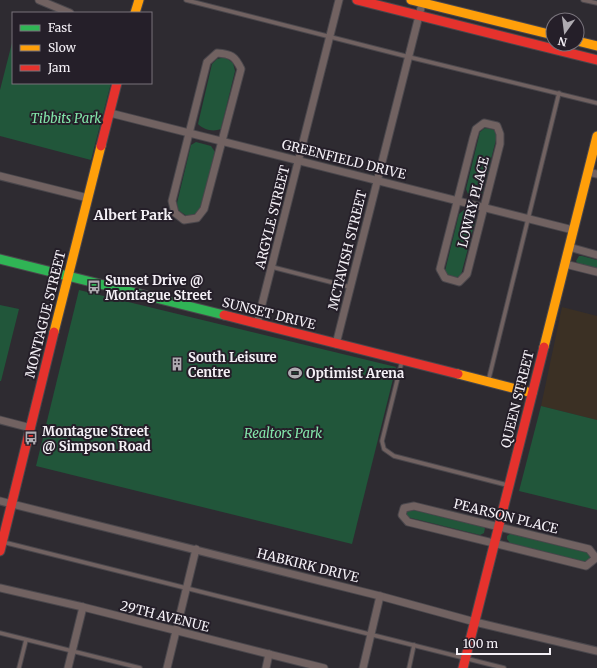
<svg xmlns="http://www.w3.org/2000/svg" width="597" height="668" font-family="Merriweather,serif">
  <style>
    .education { fill: #3b3024 }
    .green { fill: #21563a }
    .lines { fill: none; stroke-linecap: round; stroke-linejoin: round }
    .lane-casing { stroke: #4a474c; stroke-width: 5.5 }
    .street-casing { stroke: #4a474c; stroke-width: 9 }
    .fast-casing { stroke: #4a474c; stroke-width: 11 }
    .slow-casing { stroke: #4a474c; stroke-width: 11 }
    .jam-casing { stroke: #4a474c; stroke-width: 11 }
    .lane { stroke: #716261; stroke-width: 3.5 }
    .street { stroke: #716261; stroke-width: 7 }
    .fast { stroke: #30b455; stroke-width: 9 }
    .slow { stroke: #ff9f0a; stroke-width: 9 }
    .jam { stroke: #e5322d; stroke-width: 9 }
    .labels { text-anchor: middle; stroke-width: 4; stroke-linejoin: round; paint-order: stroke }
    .park-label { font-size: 13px; font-style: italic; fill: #83e6aa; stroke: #251f29 }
    .street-label { font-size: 13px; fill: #f4f0f6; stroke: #251f29 }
    .poi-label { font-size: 13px; font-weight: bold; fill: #f4f0f6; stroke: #251f29; text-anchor: start }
    .neighbourhood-label { font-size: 14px; font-weight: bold; fill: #f4f0f6; stroke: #251f29 }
  </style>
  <rect width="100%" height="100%" fill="#2e2b31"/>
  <polygon class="education" points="562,307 597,316 597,420 541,406"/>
  <g class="green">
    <polygon points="13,39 13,83 111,83 91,160 0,136 0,90"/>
    <path d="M225,57L233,63L235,71L221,129C213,132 204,130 198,124L212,64L217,59Z"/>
    <polygon points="485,128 495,130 497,136 482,194 478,197 468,194 466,189 480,132"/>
    <polygon points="196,142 211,146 215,152 201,208 195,215 187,216 178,210 177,203 191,145"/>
    <polygon points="464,210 474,212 476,218 461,275 457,278 447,276 445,271 459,214"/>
    <polygon points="579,256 582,256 597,260 597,270 579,265 576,261"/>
    <polygon points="79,290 396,367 352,544 36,466"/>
    <polygon points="0,305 19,309 1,381 0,381"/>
    <polygon points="541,406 597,420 597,510 519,491"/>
    <polygon points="409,508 482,526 485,528 484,533 480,535 407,517 406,515 406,511"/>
    <polygon points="511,533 588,552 591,557 590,560 585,562 510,543 507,539 507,536"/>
  </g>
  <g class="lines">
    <g class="lane-casing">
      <g id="lane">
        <polyline points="186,0 409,57 597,103"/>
        <polyline points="583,0 597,3"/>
        <polyline points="272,267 350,287"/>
        <polyline points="402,361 382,441 384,449 394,456 507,485"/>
        <polyline points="488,382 559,93"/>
        <polyline points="3,542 504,668"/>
        <polyline points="0,633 140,668"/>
        <polyline points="19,668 26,640"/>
        <polyline points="409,668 414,645"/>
      </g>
    </g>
    <g class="street-casing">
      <g id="street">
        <polyline points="39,0 70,13"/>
        <path d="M217,53C231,54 235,56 241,69L204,209L197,218L184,220L175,213L172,201L207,62Z"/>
        <polyline points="110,113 573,230"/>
        <polygon points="484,123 497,126 500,134 500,144 467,274 459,282 445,278 440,269 473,139 476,129"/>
        <polyline points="588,172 597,174"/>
        <polyline points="0,176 88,198"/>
        <polyline points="569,247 597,255"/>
        <polyline points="565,264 597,272"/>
        <polyline points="257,324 339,0"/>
        <polyline points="336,344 423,0"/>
        <polyline points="0,420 31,428"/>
        <polyline points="0,501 380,596 475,622 597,651"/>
        <polygon points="414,506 589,549 596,558 586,566 408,522 402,515 404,508"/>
        <polyline points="0,588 83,607 324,668"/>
        <polyline points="68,668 83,607"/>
        <polyline points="167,668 196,549"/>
        <polyline points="266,668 269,654"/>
        <polyline points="363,668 380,596"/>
      </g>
    </g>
    <g class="fast-casing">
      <polyline id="fast" points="0,259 224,315"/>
    </g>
    <g class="slow-casing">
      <g id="slow">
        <polyline points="411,0 553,35"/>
        <polyline points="135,13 139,0"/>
        <polyline points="577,41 597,46"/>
        <polyline points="54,332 101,146"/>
        <polyline points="544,347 597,136"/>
        <polyline points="458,374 532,393"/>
      </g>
    </g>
    <g class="jam-casing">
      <g id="jam">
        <polyline points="357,0 597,60"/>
        <polyline points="101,146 117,83"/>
        <polyline points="224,315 458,374"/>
        <polyline points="0,551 54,332"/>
        <polyline points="463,668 544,347"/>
      </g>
    </g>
    <use href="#lane" class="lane"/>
    <use href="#street" class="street"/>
    <use href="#fast" class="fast"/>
    <use href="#slow" class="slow"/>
    <use href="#jam" class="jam"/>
  </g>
  <defs>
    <g id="bus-bare" transform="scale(1.08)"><path d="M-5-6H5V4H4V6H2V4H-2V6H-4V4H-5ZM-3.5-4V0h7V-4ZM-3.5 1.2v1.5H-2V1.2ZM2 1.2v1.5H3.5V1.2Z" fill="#afabb1" stroke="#251f29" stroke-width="2.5" paint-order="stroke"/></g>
    <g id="building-bare" transform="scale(1.08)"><path d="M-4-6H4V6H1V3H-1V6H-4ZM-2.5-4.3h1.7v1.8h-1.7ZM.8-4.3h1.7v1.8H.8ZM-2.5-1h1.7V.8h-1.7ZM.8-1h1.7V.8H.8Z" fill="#afabb1" stroke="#251f29" stroke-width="2.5" paint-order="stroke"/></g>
    <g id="stadium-bare" transform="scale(1.08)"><path d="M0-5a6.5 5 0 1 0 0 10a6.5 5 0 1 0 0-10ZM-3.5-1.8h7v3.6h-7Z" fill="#afabb1" stroke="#251f29" stroke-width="2.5" paint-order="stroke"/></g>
  </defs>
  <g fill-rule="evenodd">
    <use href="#bus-bare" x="94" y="287"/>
    <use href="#building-bare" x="177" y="364"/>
    <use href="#stadium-bare" x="295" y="373"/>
    <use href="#bus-bare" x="31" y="438"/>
  </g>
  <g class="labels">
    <g class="park-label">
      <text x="66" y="123">Tibbits Park</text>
      <text x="283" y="438">Realtors Park</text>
    </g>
    <g class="street-label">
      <text transform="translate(344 159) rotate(14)" y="5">GREENFIELD DRIVE</text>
      <text transform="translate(473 202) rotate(-76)" y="5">LOWRY PLACE</text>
      <text transform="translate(272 217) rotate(-76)" y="5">ARGYLE STREET</text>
      <text transform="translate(347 250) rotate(-76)" y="5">MCTAVISH STREET</text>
      <text transform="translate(269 313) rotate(14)" y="5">SUNSET DRIVE</text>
      <text transform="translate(45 314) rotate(-76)" y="5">MONTAGUE STREET</text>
      <text transform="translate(517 399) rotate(-76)" y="5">QUEEN STREET</text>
      <text transform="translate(506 516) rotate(14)" y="5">PEARSON PLACE</text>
      <text transform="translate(308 565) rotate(14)" y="5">HABKIRK DRIVE</text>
      <text transform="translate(165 616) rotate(14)" y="5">29TH AVENUE</text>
    </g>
    <g class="poi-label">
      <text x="105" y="285">Sunset Drive @<tspan x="105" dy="15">Montague Street</tspan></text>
      <text x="188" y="362">South Leisure<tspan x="188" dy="15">Centre</tspan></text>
      <text x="306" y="378">Optimist Arena</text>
      <text x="42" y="436">Montague Street<tspan x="42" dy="15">@ Simpson Road</tspan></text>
    </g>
    <g class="neighbourhood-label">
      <text x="133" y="220">Albert Park</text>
    </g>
  </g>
  <rect x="12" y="12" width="140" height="72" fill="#251f29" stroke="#78737b"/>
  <rect x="20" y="25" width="20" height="6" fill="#30b455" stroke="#78737b"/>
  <text x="48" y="32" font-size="12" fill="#f4f0f6">Fast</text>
  <rect x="20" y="45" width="20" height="6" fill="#ff9f0a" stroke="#78737b"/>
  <text x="48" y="52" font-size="12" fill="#f4f0f6">Slow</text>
  <rect x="20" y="65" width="20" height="6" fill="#e5322d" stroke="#78737b"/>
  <text x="48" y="72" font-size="12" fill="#f4f0f6">Jam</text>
  <g transform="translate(565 32) rotate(194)"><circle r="19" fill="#251f29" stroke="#78737b"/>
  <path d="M0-3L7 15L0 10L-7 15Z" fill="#afabb1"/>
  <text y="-6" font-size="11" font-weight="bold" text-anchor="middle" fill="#f4f0f6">N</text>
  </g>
  <path d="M457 648v6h93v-6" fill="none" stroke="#f4f0f6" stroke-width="2"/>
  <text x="463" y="648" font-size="12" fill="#f4f0f6" stroke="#251f29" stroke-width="3" paint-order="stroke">100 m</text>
</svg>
